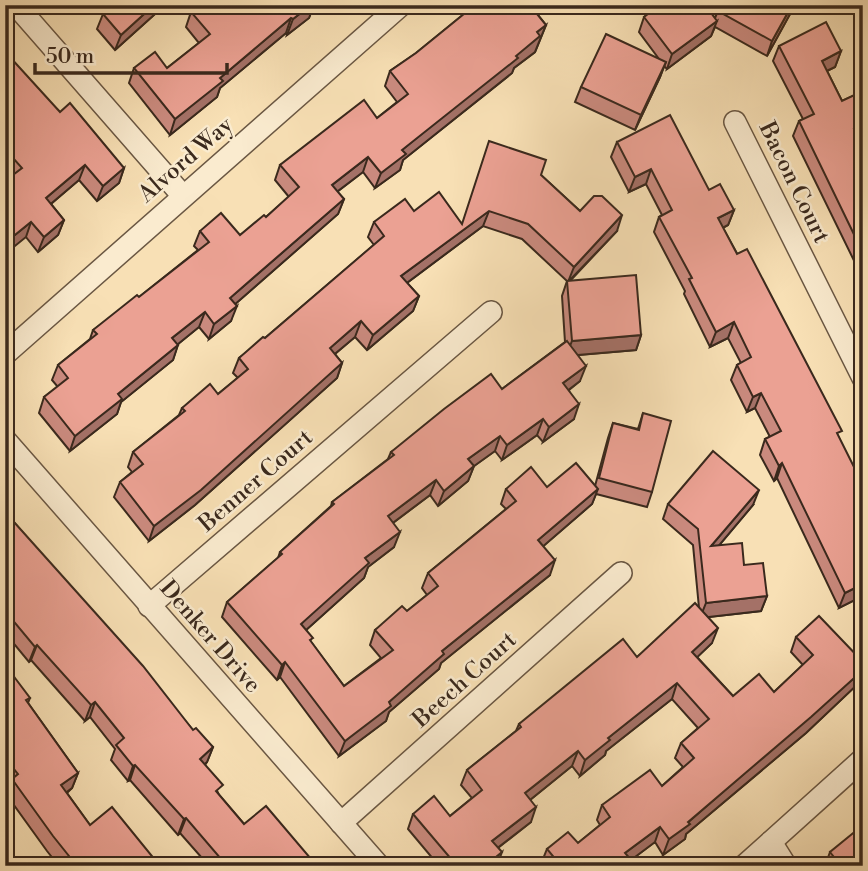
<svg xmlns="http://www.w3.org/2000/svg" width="868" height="871" font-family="'Libre Bodoni',serif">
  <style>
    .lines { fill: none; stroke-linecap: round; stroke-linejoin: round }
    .street-casing { stroke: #6a5743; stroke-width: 24 }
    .street { stroke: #faebcf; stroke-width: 21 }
    .wall { fill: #ca8a7e; stroke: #3a291d; stroke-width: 2 }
    .shaded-wall { fill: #a47167; stroke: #3a291d; stroke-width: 2 }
    .building { fill: #eba193; stroke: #3a291d; stroke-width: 2 }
    .labels { text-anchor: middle; stroke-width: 5; stroke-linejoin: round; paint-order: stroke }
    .street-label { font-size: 23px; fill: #3a291d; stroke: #faebcf }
  </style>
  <rect width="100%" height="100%" fill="#f8e0b5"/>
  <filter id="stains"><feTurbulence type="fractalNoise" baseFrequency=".00286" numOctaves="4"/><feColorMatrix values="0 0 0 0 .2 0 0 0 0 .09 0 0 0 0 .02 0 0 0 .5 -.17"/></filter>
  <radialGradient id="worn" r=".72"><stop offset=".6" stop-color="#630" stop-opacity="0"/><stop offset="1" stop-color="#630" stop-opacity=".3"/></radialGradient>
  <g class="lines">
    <g class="street-casing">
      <g id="street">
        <polyline points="16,5 183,196"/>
        <polyline points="735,122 863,378"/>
        <polyline points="5,354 401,5"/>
        <polyline points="5,440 379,866"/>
        <polyline points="149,606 491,312"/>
        <polyline points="341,823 621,573"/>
        <polyline points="771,842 786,866"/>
        <polyline points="744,866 863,759"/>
      </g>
    </g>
    <use href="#street" class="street"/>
  </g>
  <g class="wall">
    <polygon points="110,5 165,5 115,50 97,29 103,14 111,7"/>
    <polygon points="225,5 314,5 309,18 287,35 286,33 220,88 217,97 170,135 129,83 134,68 167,68 199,43 186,27 191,12 224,7"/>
    <polygon points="475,5 551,5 538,15 546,25 535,52 514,68 512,73 403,160 400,170 375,188 363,172 337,192 344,199 338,214 235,304 231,321 209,339 199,327 178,344 173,360 121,402 117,414 70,451 39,413 44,397 58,387 52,380 58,365 90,339 93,330 139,297 198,250 194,246 200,231 240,235 266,217 289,197 275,180 280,165 377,118 397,102 385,86 390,71 416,53"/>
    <polygon points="645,5 705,5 715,18 718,11 795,5 767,56 715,27 711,36 667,69 664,66 660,77 635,130 575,102 581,87 659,59 639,32 644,17 650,12"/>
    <polygon points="852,5 863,5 863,25"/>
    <polygon points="779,46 841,51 835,67 827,71 842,101 863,91 863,138 859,140 863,148 863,279 793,136 799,121 803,119 773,61"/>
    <polygon points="5,59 60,112 124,168 119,183 97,201 79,180 51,204 64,220 58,235 38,252 26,237 11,177 5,171"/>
    <polygon points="617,142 709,190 734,210 728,225 723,228 839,438 863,516 860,518 863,596 839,608 777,478 774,481 760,455 765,439 770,437 755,408 747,412 731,380 737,365 741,363 728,338 710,347 684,294 685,291 654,232 659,217 662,215 646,184 629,192 611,157"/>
    <polygon points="541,175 580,211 617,231 570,281 641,335 636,350 577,355 580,381 569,390 574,419 543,442 537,435 502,460 495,451 474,466 468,481 438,506 430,495 393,523 394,547 368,567 364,578 306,630 311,642 344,686 381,658 370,645 375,630 407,611 427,595 422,588 428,573 506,509 501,504 506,489 595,486 608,438 613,423 638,429 643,413 652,492 647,507 596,494 592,504 543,546 550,575 441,663 439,669 389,712 386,721 339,756 280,677 277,680 222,617 227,602 278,558 280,552 331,506 332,502 388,459 391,452 502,389 565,342 562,296 567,281 522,239 483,226 407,283 419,296 413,311 367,350 355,337 335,354 342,363 337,378 195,505 149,541 114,497 120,482 132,472 128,467 133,452 179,415 182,408 218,394 238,378 233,373 239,358 265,338 374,245 368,237 374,222 414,211 462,223"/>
    <polygon points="668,504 753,505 719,545 744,565 767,596 761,611 708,617 712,643 697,657 733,696 774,692 803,665 791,652 796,637 861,681 806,733 686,834 685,839 663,855 655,842 631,860 632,861 631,866 543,866 541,864 547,849 578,843 600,825 597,820 602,805 662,786 683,767 675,758 681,743 698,728 672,699 606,751 605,755 580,776 572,766 530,800 531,822 498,848 497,866 439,866 408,829 413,814 450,816 472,798 461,785 467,770 516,731 519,724 637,657 699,608 693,545 663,519"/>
    <polygon points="5,512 193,730 213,747 207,762 205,765 219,795 244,824 317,866 209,866 180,833 178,835 130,780 128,781 111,760 115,749 90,717 85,721 31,660 29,662 5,633"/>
    <polygon points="5,686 30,698 28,703 78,773 72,788 67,793 90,825 160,866 59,866 47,851 6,794 9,786 5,781"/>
    <polygon points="830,852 863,866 825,866"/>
  </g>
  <g class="shaded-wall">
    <polygon points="154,5 165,5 115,50 121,35"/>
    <polygon points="311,5 314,5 309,18 287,35 293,19"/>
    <polygon points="537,5 551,5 527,24 533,9"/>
    <polygon points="792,5 795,5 767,56 772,41"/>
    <polygon points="291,18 286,33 220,88 217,97 170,135 175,119 220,78"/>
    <polygon points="717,21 711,36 667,69 672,54"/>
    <polygon points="546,25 535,52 514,68 512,73 403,160 400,170 375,188 381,173 402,150 516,56 537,32"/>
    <polygon points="841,51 835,67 816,76 822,61"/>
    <polygon points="666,62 660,77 635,130 641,115"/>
    <polygon points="863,125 863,138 848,145 854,129"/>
    <polygon points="368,157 363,172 326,200 332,185"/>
    <polygon points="85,165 79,180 40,213 46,198"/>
    <polygon points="124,168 119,183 97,201 103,186"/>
    <polygon points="651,169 646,184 629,192 635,177"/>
    <polygon points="344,199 338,214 225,313 230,298"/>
    <polygon points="734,210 728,225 713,233 718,218"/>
    <polygon points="489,211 483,226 396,291 401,276"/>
    <polygon points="622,215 617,231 568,282 574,267"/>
    <polygon points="64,220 58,235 38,252 44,237"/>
    <polygon points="31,222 26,237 5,254 5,243"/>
    <polygon points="10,265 5,277 5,269"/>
    <polygon points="419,296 413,311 367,350 373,335"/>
    <polygon points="237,306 231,321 209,339 214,324"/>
    <polygon points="205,312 199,327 167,353 172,338"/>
    <polygon points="361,321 355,337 324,363 330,348"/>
    <polygon points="734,322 728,338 710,347 716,332"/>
    <polygon points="641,335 636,350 566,356 572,341"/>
    <polygon points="178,345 173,360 121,402 117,414 70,451 75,436 118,394"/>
    <polygon points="342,363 337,378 195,505 149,541 154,526"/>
    <polygon points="586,366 580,381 558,398 563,383"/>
    <polygon points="761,393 755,408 747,412 753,397"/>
    <polygon points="579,404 574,419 543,442 549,427"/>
    <polygon points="543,419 537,435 502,460 507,445"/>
    <polygon points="500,436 495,451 463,474 468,459"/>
    <polygon points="782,463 777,478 774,481 779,466"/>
    <polygon points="474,466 468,481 438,506 444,491"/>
    <polygon points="436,480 430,495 382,531 388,516"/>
    <polygon points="598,489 592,504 533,555 538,540"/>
    <polygon points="759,490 753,505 706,561 711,546"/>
    <polygon points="863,504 863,516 850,523 855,508"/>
    <polygon points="400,532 394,547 368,567 364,578 295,640 301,624 365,558"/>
    <polygon points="555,560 550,575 441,663 439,669 389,712 386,721 339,756 345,741 389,702 442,651"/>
    <polygon points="863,584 863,596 839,608 845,593"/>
    <polygon points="767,596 761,611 700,618 706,603"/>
    <polygon points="718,628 712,643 687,667 692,652"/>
    <polygon points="37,645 31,660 29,662 35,647"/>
    <polygon points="285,662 280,677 277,680 282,665"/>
    <polygon points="863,670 863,677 861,681 806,733 686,834 685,839 663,855 669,839"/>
    <polygon points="677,683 672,699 606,751 605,755 580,776 585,760 608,738"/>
    <polygon points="95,702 90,717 85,721 91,705"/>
    <polygon points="213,747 207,762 194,774 200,759"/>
    <polygon points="578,751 572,766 520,808 525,793"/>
    <polygon points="135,765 130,780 128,781 133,766"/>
    <polygon points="78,773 72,788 56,800 61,785"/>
    <polygon points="536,807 531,822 487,856 492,841"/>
    <polygon points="186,818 180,833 178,835 184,819"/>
    <polygon points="660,827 655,842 623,866 625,853"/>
    <polygon points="502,852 497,866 488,866 490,862"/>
  </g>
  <g class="building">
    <polygon points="113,5 154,5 121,35 103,14"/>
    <polygon points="200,5 223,5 224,7 225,5 311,5 293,19 291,18 220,78 223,81 175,119 134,68 155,52 167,68 210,34 191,12"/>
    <polygon points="475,5 537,5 533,9 546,25 537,32 540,36 516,56 518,58 402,150 406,154 381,173 368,157 332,185 344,199 230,298 237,306 214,324 205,312 172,338 178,345 118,394 122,399 75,436 44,397 68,378 58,365 97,334 93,330 137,295 139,297 209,242 200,231 221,213 240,235 264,215 266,217 299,187 280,165 364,100 377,118 408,94 390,71 416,53"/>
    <polygon points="660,5 705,5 717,21 672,54 644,17"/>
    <polygon points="721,5 792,5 772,41 718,11"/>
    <polygon points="826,22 841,51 822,61 842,101 863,91 863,125 854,129 863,148 863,253 799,121 814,114 779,46"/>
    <polygon points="606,34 666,62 641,115 581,87"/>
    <polygon points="9,56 60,112 70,103 124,168 103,186 85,165 46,198 64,220 44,237 31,222 5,243 5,181 22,168 5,149 5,59"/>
    <polygon points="670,115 709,190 720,184 734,210 718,218 737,254 747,249 842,431 837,433 863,485 863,504 855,508 863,522 863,584 845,593 782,463 779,466 765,439 781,431 761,393 753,397 737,365 751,357 734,322 716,332 689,279 692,278 659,217 672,210 651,169 635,177 617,142"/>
    <polygon points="489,141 546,160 541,175 580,211 594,196 602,196 622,215 574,267 528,224 489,211 401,276 419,296 373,335 361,321 330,348 342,363 201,490 154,526 120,482 143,464 133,452 185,411 182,408 210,384 218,394 248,369 239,358 263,337 265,338 384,236 374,222 405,199 414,211 439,192 462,224"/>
    <polygon points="5,260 10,265 5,269"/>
    <polygon points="636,275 641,335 572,341 567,281"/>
    <polygon points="567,341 586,366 563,383 579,404 549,427 543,419 507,445 500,436 468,459 474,466 444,491 436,480 388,516 400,532 365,558 369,563 301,624 313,638 310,640 344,686 393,650 375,630 402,606 407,611 438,586 428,573 516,501 506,489 531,467 547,487 576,463 598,489 538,540 555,560 442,651 444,654 389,702 391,706 345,741 285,662 282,665 227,602 282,554 280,552 334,504 332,502 394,455 391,452 444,409 491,374 502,389"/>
    <polygon points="643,413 671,421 652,492 599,478 613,423 639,430"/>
    <polygon points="713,451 759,490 711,546 742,543 744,565 763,563 767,596 706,603 698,529 668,504"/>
    <polygon points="5,512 143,666 193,730 196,728 213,747 200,759 223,785 216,791 244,824 266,806 317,866 253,866 249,861 243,866 227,866 186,818 184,819 135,765 133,766 116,745 124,738 95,702 91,705 37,645 35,647 5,611"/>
    <polygon points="695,603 718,628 692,652 733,696 759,674 774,692 813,655 796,637 819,616 863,662 863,670 811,717 688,822 690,824 669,839 660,827 625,853 632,861 627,866 561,866 547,849 568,832 578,843 610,817 602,805 650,770 662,786 694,758 681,743 709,719 677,683 608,738 610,740 585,760 578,751 525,793 536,807 492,841 502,852 490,862 493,866 457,866 413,814 434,796 450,816 482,790 467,770 521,727 519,724 623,639 637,657"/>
    <polygon points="15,678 30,698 26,700 78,773 61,785 90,825 112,807 160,866 77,866 53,836 12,779 18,774 5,758 5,686"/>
    <polygon points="863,825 863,866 841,866 830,852"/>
  </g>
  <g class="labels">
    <g class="street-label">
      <text transform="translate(185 159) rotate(-41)" y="8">Alvord Way</text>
      <text transform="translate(795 182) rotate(64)" y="8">Bacon Court</text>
      <text transform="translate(255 480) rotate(-41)" y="8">Benner Court</text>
      <text transform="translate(211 636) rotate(49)" y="8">Denker Drive</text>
      <text transform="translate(464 679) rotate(-42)" y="8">Beech Court</text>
    </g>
  </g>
  <rect width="868" height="871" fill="none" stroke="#f8e0b5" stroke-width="28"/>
  <rect x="7" y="7" width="854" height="857" fill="none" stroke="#3a291d" stroke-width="3.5"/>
  <rect x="14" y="14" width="840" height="843" fill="none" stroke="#3a291d" stroke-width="2"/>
  <path d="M35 63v10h192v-10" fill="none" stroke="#3a291d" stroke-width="3.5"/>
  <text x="46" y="63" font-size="21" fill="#3a291d" stroke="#faebcf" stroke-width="5" paint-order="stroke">50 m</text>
  <rect width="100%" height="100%" filter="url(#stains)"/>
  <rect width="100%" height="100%" fill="url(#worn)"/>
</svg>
